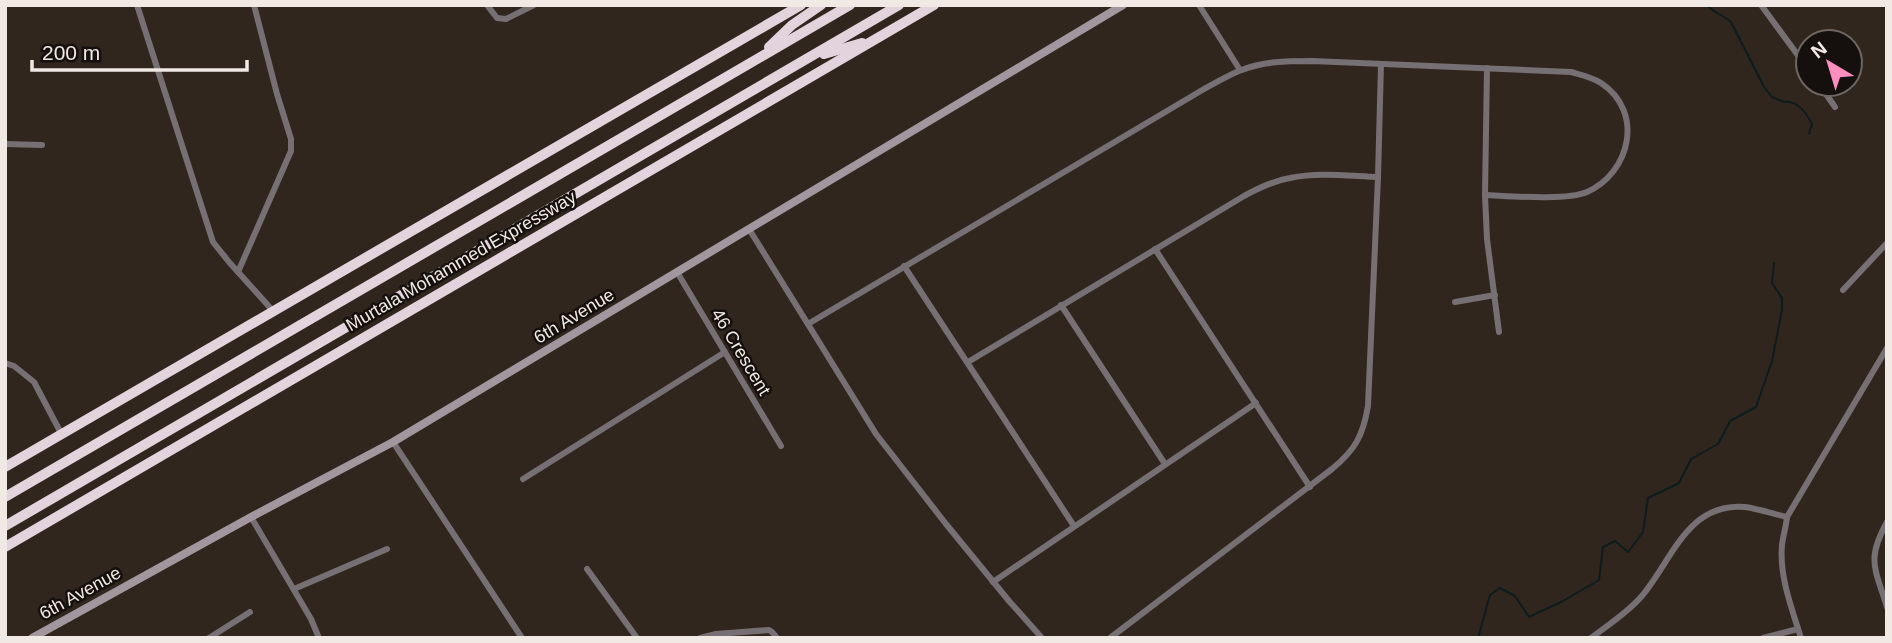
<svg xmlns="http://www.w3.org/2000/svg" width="1892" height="643" font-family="Arial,sans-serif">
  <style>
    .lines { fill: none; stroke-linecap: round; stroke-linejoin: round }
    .stream { stroke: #0d1c1e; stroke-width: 2 }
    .street { stroke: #766f73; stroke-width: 6 }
    .secondary { stroke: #a2979e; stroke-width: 8 }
    .highway { stroke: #e3d3dd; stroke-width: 10 }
    .labels { text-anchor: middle; stroke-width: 5; stroke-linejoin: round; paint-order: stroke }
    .street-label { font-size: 18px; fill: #f1e9e4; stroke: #15100d }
  </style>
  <rect width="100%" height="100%" fill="#31261e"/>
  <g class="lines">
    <g class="stream">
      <path d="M1707,5C1714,13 1723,15 1731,22L1764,87L1772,97L1784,102C1798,100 1806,113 1812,124L1809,134"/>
      <polyline points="1478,638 1490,595 1500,588 1515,596 1529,617 1563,601 1599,580 1603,547 1615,541 1628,552 1643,532 1648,498 1679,483 1691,459 1718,444 1730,421 1756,407 1772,361 1782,310 1782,298 1772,283 1774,263"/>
    </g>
    <g class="street">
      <polyline points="137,5 213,242 229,262 274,312"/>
      <polyline points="487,5 497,18 506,19 534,5"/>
      <polyline points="1199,5 1240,70"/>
      <polyline points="1761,5 1808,69"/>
      <polyline points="1487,68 1485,195 1487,239 1499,332"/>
      <polyline points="1819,84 1835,107"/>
      <polyline points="5,144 42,145"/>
      <polyline points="749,229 876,434 946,524 1009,601 1042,638"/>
      <polyline points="1155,249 1310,487"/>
      <polyline points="904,266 1074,526"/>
      <polyline points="238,272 291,151 291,139 277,94 254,5"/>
      <polyline points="677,272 781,446"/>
      <polyline points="1843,290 1887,243"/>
      <polyline points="1455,302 1495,295"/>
      <polyline points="1061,305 1165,464"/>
      <path d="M808,324L1204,89C1215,83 1227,76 1239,71C1263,61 1287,61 1312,61L1571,72C1582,75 1592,77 1601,83C1645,112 1630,173 1587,192C1566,201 1510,196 1485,195"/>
      <path d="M968,362L1244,196C1259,188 1273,181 1290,178C1318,172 1349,176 1378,177"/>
      <polyline points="5,363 14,366 34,382 62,435"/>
      <polyline points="393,442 522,638"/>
      <polyline points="523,479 725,352"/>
      <polyline points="251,517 311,619 319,638"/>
      <path d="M1887,522C1866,560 1875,568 1887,607"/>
      <polyline points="587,569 637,638"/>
      <polyline points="993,582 1256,403"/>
      <polyline points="294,589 387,549"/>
      <polyline points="209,638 250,612"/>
      <polyline points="700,638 716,634 769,630 772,632 777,638"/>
      <path d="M1110,638L1332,469C1355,450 1363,436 1368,406L1378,177L1381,64"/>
      <path d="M1591,638C1608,625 1627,613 1641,597C1672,561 1687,502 1745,507C1759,509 1774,514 1787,517"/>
      <polyline points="1763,638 1798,629"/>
      <path d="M1801,638C1792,609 1779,576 1782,545C1783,536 1786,527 1787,517L1887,348"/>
    </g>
    <polyline class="secondary" points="32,638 251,517 393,442 1123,5"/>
    <g class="highway">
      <polyline points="769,47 792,25 821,5"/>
      <polyline points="824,54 862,43"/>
      <polyline points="5,467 801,5"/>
      <polyline points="5,497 850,5"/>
      <polyline points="5,526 899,5"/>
      <polyline points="5,547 934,5"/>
    </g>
  </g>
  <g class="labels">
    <g class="street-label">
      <text transform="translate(461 261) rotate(-30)" y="6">Murtala Mohammed Expressway</text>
      <text transform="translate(574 316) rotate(-31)" y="6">6th Avenue</text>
      <text transform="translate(741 352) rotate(59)" y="6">46 Crescent</text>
      <text transform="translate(80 593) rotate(-29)" y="6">6th Avenue</text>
    </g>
  </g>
  <rect width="1892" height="643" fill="none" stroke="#f1e9e4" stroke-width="14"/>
  <g transform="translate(1829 63) rotate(322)"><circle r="33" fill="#15100d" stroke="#6d6763" stroke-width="2"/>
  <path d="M0-5L12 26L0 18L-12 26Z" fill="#fd8ebe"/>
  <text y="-10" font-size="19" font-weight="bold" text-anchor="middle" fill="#f1e9e4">N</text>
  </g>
  <path d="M32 60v10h215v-10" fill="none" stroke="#f1e9e4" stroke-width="3.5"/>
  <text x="42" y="60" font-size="21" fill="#f1e9e4" stroke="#15100d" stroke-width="5" paint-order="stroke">200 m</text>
</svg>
